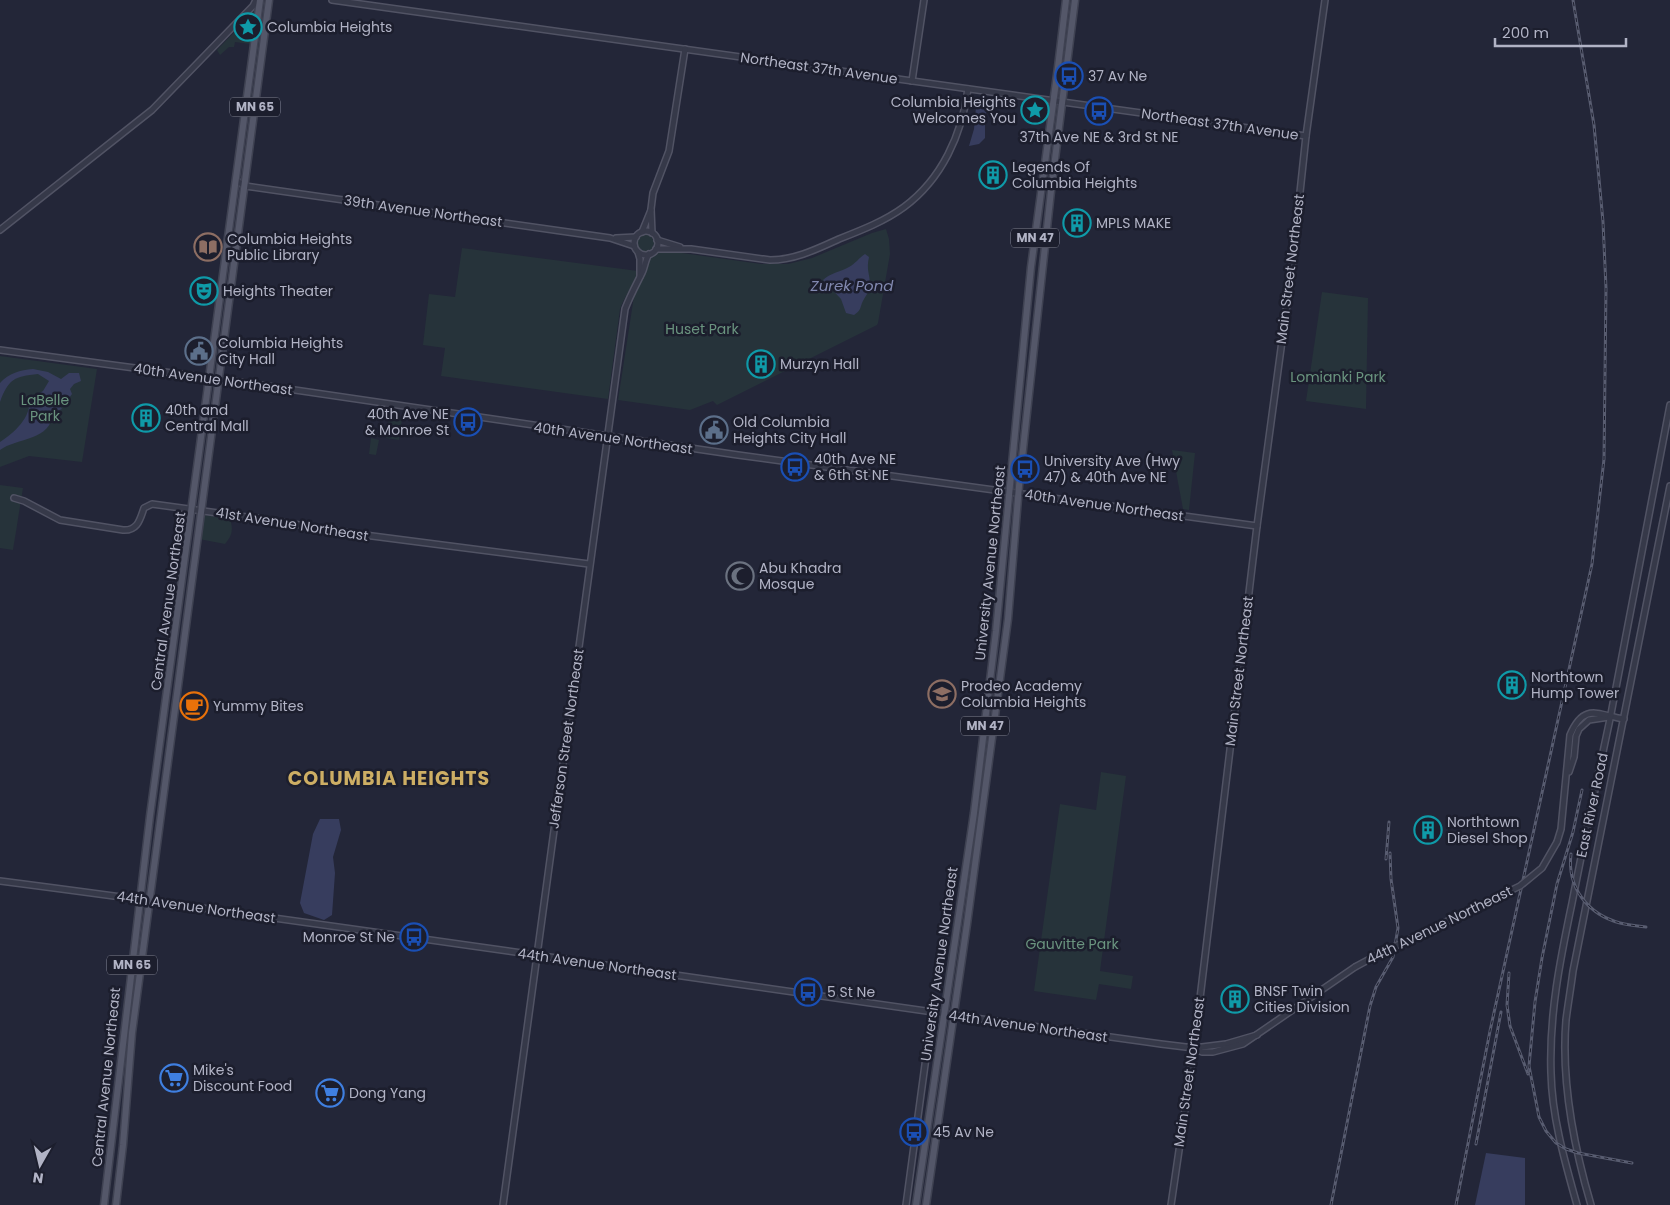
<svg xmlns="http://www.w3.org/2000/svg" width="1670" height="1205" font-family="Poppins,sans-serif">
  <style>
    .green { fill: #26333a }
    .water { fill: #373d5e }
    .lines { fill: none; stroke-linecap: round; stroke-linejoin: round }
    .tertiary-casing { stroke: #515364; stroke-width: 8 }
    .primary-casing { stroke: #3f4252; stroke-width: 9 }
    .tertiary { stroke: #363949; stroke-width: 5 }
    .primary { stroke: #545769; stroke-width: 6 }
    .rail-casing { stroke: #585c70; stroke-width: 3 }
    .rail { stroke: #1c1e2d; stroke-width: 1; stroke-dasharray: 4; stroke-linecap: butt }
    .tertiary-bridge-casing { stroke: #515364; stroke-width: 8; stroke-linecap: butt }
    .tertiary-bridge { stroke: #363949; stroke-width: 5 }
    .labels { text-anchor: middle; stroke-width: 5; stroke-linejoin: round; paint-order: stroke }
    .shield { fill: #1c1e2d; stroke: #848697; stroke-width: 1 }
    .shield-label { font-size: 12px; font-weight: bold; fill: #b1b3c5 }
    .poi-label { font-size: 14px; fill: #b1b3c5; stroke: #1c1e2d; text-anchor: start }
    .street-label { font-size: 14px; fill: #b1b3c5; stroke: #1c1e2d }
    .park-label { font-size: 14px; fill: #6a947f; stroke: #1c1e2d }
    .water-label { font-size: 15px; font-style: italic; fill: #8289b0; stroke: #1c1e2d }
    .district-label { font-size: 19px; font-weight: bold; letter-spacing: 1px; fill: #cdae64; stroke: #1c1e2d }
  </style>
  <rect width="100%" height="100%" fill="#232638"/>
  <g class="green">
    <polygon points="254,9 255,9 250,35 251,44 235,42 234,47 229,47 220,55 217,50 246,20"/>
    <polygon points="886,229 889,239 890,254 878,323 877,325 717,405 713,401 690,410 618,400 634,296 644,276 647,262 650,255 663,250 680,251 682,253 761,264 788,264 812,258 872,233"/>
    <circle cx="645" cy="243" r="9"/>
    <path d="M462,248L638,271C634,285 625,295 620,309L608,399L441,376L445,348L423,345L429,294L455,297Z"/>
    <polygon points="1322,292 1368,298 1366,409 1306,401"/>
    <polygon points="0,356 97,369 82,462 29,456 0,467"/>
    <polygon points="389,417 402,419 399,440 386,438"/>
    <polygon points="371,438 379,440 376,455 369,454"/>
    <polygon points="1172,450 1195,453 1189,510 1183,509"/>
    <polygon points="0,485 23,488 13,550 0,548"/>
    <path d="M204,515L230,518C233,530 233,534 225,544L199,539L201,518Z"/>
    <polygon points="1101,772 1126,776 1100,971 1133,976 1131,989 1099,984 1096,1000 1034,991 1060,804 1096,810"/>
  </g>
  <g class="water">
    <polygon points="983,105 988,107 985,117 985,138 979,144 969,146 974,129 976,107"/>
    <path d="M865,254L869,257C866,270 870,274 870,285C870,292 865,296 862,303C860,309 860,311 854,315L846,313L841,299L823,280C830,273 840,272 849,267C855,264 859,258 865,254Z"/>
    <path d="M33,369L48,372L61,379L69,373H79L81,381L74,384L70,389L72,394L69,398L62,400L60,406L62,409L52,413C53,440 16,438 0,450V442C14,433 32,417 29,399L43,391L49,381L38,374C14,376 8,380 0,402V383C9,373 20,370 33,369Z"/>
    <polygon points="320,819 339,819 341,830 333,857 335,873 332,915 324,920 304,913 300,903 313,834"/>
    <polygon points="1486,1153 1525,1158 1525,1205 1475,1205"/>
  </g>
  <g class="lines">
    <g class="tertiary-casing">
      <g id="tertiary">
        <polyline points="332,0 1306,136"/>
        <polyline points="912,81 924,0"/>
        <polyline points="237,181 245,186 610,238 634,246"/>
        <polyline points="0,230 152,110 253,6 256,0"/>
        <circle cx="646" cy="243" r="12"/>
        <polyline points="642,232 651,210"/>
        <polyline points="652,233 651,209 653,193 669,151 685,49"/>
        <polyline points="616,238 636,237"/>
        <polyline points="657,240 680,247"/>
        <path d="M656,249H691L770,260C795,260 817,249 839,239C862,230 885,221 904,207C942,179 962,134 968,89"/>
        <polyline points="638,252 640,259 640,276"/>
        <polyline points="0,350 247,383 738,455 1257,526"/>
        <path d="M14,498L24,501L60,520L123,530C138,531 140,519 144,508L152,504L262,519L349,533L589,564"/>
        <polyline points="1569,772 1574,757 1576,736 1579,729 1589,720 1609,717"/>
        <path d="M1557,842L1561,829L1570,735C1584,702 1598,715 1624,719"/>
        <path d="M0,881C388,931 774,991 1161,1044L1194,1048L1226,1044L1257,1035"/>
        <polyline points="1194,1048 1202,1052 1213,1052 1243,1044 1355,967"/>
        <path d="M503,1205L625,309C630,296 636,285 642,273C645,267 645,260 649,254"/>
        <polyline points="906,1205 932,1013"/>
        <polyline points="1171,1205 1194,1048 1257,526 1292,267 1306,136 1325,0"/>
        <path d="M1577,1205C1565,1162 1552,1118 1551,1073C1549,1015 1560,960 1572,903C1584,841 1597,780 1610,719C1631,614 1649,510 1670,405"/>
        <path d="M1591,1205C1574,1147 1561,1081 1566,1020C1568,1004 1571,987 1573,971L1670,486"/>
      </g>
    </g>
    <g class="primary-casing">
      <g id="primary">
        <polyline points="104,1205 150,816 260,0"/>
        <polyline points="116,1205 123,1145 132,1033 269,0"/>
        <polyline points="916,1205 974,813 996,631 1031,267 1058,67 1066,0"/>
        <polyline points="926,1205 967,924 1008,619 1019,486 1051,191 1075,0"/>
      </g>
    </g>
    <use href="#tertiary" class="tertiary"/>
    <use href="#primary" class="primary"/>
    <g class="rail-casing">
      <g id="rail">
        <polyline points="1582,790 1573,832 1557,884 1542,958 1535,1002 1529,1066 1539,1117 1546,1131 1556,1143 1566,1149 1578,1153 1632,1163"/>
        <path d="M1571,854C1567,887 1587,914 1620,923C1628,925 1637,926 1646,927"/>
        <polyline points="1386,859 1389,822"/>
        <polyline points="1509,973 1507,1005 1510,1026 1528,1074"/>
        <polyline points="1476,1144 1501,1012"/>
        <polyline points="1331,1205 1370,1006 1376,987 1393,957 1398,928 1391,879 1390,853"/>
        <polyline points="1456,1205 1490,1031 1592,564 1604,459 1606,288 1603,222 1594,125 1573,0"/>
      </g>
    </g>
    <use href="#rail" class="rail"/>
    <g class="tertiary-bridge-casing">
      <polyline id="tertiary-bridge" points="1355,967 1381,953 1520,886 1542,868 1557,842"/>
    </g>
    <use href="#tertiary-bridge" class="tertiary-bridge"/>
  </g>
  <defs>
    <g id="sight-ring" transform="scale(1.4375)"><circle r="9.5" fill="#1c1e2d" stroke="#0f9aa8" stroke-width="1.5"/><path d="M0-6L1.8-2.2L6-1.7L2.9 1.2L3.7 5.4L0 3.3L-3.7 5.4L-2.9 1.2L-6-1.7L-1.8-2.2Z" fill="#0f9aa8"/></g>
    <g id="bus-ring" transform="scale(1.4375)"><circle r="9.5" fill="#1c1e2d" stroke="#1a4fb4" stroke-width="1.5"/><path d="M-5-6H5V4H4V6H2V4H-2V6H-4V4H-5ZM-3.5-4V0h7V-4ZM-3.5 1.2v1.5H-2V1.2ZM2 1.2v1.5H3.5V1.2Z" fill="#1a4fb4"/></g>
    <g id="building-ring" transform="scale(1.4375)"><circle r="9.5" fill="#1c1e2d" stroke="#0f9aa8" stroke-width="1.5"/><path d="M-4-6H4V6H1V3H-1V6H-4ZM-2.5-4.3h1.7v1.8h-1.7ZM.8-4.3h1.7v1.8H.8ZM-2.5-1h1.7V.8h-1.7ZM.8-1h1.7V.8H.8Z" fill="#0f9aa8"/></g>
    <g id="library-ring" transform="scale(1.4375)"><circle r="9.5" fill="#1c1e2d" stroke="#8d6e63" stroke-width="1.5"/><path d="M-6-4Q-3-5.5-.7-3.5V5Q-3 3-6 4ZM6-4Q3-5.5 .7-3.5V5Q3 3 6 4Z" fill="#8d6e63"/></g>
    <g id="theatre-ring" transform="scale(1.4375)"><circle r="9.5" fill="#1c1e2d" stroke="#0f9aa8" stroke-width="1.5"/><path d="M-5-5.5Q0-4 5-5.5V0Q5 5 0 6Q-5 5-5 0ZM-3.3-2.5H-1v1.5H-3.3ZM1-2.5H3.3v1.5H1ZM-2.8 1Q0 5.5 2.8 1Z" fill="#0f9aa8"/></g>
    <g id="civic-ring" transform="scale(1.4375)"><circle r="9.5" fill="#1c1e2d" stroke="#5c6f8a" stroke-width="1.5"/><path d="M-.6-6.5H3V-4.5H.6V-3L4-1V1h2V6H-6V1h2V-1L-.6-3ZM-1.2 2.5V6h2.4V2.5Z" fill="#5c6f8a"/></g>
    <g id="mosque-ring" transform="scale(1.4375)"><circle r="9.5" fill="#1c1e2d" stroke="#6b7280" stroke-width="1.5"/><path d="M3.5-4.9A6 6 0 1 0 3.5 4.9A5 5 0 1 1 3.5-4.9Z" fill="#6b7280"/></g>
    <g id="school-ring" transform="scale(1.4375)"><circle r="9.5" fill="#1c1e2d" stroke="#8d6e63" stroke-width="1.5"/><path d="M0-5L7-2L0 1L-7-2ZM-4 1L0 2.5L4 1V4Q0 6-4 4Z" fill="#8d6e63"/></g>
    <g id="cafe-ring" transform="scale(1.4375)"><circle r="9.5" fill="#1c1e2d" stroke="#e8710a" stroke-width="1.5"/><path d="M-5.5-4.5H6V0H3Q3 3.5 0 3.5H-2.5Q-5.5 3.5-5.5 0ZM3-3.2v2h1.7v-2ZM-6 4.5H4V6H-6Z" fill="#e8710a"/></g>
    <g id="supermarket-ring" transform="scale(1.4375)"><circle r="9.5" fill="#1c1e2d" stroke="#3f7fe0" stroke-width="1.5"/><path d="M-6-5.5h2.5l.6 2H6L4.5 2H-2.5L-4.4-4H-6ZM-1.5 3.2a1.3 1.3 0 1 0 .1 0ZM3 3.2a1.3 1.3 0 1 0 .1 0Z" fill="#3f7fe0"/></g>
  </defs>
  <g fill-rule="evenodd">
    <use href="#sight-ring" x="248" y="27"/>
    <use href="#bus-ring" x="1069" y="76"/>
    <use href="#sight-ring" x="1035" y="110"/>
    <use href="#bus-ring" x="1099" y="111"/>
    <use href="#building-ring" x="993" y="175"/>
    <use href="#building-ring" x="1077" y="223"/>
    <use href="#library-ring" x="208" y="247"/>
    <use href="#theatre-ring" x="204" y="291"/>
    <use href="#civic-ring" x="199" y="351"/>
    <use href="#building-ring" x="761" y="364"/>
    <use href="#building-ring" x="146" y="418"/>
    <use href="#bus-ring" x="468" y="422"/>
    <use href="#civic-ring" x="714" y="430"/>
    <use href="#bus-ring" x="795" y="467"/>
    <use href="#bus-ring" x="1025" y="469"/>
    <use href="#mosque-ring" x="740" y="576"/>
    <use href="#building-ring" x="1512" y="685"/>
    <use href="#school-ring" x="942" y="694"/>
    <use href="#cafe-ring" x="194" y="706"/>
    <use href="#building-ring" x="1428" y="830"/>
    <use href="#bus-ring" x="414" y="937"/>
    <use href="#bus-ring" x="808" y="992"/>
    <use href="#building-ring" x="1235" y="999"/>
    <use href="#supermarket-ring" x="174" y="1078"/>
    <use href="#supermarket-ring" x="330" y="1093"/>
    <use href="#bus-ring" x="914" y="1132"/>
  </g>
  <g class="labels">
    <g class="shield">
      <rect x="230" y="97.5" width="50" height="19" rx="4"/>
      <rect x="1011" y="228.5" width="48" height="19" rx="4"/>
      <rect x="961" y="716.5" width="48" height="19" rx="4"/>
      <rect x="107" y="955.5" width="50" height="19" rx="4"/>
    </g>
    <g class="shield-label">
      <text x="255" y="111">MN 65</text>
      <text x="1035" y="242">MN 47</text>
      <text x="985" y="730">MN 47</text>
      <text x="132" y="969">MN 65</text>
    </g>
    <g class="poi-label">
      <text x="267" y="32">Columbia Heights</text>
      <text x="1088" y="81">37 Av Ne</text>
      <text x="1016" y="107" text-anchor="end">Columbia Heights<tspan x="1016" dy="16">Welcomes You</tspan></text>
      <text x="1099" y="142" text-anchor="middle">37th Ave NE &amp; 3rd St NE</text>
      <text x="1012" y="172">Legends Of<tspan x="1012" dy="16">Columbia Heights</tspan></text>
      <text x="1096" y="228">MPLS MAKE</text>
      <text x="227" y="244">Columbia Heights<tspan x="227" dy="16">Public Library</tspan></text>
      <text x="223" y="296">Heights Theater</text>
      <text x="218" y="348">Columbia Heights<tspan x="218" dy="16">City Hall</tspan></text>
      <text x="780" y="369">Murzyn Hall</text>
      <text x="165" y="415">40th and<tspan x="165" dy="16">Central Mall</tspan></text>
      <text x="449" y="419" text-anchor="end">40th Ave NE<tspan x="449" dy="16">&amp; Monroe St</tspan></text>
      <text x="733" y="427">Old Columbia<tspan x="733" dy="16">Heights City Hall</tspan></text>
      <text x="814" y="464">40th Ave NE<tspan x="814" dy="16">&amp; 6th St NE</tspan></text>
      <text x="1044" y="466">University Ave (Hwy<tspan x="1044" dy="16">47) &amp; 40th Ave NE</tspan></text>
      <text x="759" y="573">Abu Khadra<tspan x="759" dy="16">Mosque</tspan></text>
      <text x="1531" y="682">Northtown<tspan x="1531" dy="16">Hump Tower</tspan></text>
      <text x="961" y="691">Prodeo Academy<tspan x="961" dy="16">Columbia Heights</tspan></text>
      <text x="213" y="711">Yummy Bites</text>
      <text x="1447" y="827">Northtown<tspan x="1447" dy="16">Diesel Shop</tspan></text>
      <text x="395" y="942" text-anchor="end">Monroe St Ne</text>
      <text x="1254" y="996">BNSF Twin<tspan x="1254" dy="16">Cities Division</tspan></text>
      <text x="827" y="997">5 St Ne</text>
      <text x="193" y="1075">Mike's<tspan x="193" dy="16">Discount Food</tspan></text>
      <text x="349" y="1098">Dong Yang</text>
      <text x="933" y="1137">45 Av Ne</text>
    </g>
    <g class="street-label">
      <text transform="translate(819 68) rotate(8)" y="5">Northeast 37th Avenue</text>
      <text transform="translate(1220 124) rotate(8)" y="5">Northeast 37th Avenue</text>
      <text transform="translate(423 211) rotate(8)" y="5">39th Avenue Northeast</text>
      <text transform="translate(1290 269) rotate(-83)" y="5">Main Street Northeast</text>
      <text transform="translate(213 379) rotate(8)" y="5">40th Avenue Northeast</text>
      <text transform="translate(613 438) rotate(8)" y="5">40th Avenue Northeast</text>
      <text transform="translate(1104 505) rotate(8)" y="5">40th Avenue Northeast</text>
      <text transform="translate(292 524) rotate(9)" y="5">41st Avenue Northeast</text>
      <text transform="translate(990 563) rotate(-84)" y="5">University Avenue Northeast</text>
      <text transform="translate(168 601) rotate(-82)" y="5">Central Avenue Northeast</text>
      <text transform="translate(1239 671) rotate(-83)" y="5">Main Street Northeast</text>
      <text transform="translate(566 739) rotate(-82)" y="5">Jefferson Street Northeast</text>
      <text transform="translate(1592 805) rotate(-78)" y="5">East River Road</text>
      <text transform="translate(196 907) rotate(8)" y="5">44th Avenue Northeast</text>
      <text transform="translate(1439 925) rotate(-26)" y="5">44th Avenue Northeast</text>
      <text transform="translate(597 964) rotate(8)" y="5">44th Avenue Northeast</text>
      <text transform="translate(939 964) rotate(-82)" y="5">University Avenue Northeast</text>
      <text transform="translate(1028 1026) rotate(8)" y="5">44th Avenue Northeast</text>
      <text transform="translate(1189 1072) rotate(-82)" y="5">Main Street Northeast</text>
      <text transform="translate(106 1077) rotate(-84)" y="5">Central Avenue Northeast</text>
    </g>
    <g class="park-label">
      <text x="702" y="334">Huset Park</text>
      <text x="1338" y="382">Lomianki Park</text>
      <text x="45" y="405">LaBelle<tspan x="45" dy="16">Park</tspan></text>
      <text x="1072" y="949">Gauvitte Park</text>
    </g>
    <g class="water-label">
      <text x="852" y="291">Zurek Pond</text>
    </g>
    <g class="district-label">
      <text x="389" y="785">COLUMBIA HEIGHTS</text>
    </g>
  </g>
  <g transform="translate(40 1165) rotate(188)" stroke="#1c1e2d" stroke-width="4" paint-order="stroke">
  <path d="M0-4L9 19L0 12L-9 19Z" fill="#b1b3c5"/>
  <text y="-8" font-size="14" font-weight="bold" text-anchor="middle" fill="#b1b3c5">N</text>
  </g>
  <path d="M1495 38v8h131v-8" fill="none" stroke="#b1b3c5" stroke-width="2.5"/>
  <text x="1502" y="38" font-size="15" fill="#b1b3c5" stroke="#1c1e2d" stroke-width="4" paint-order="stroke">200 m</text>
</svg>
